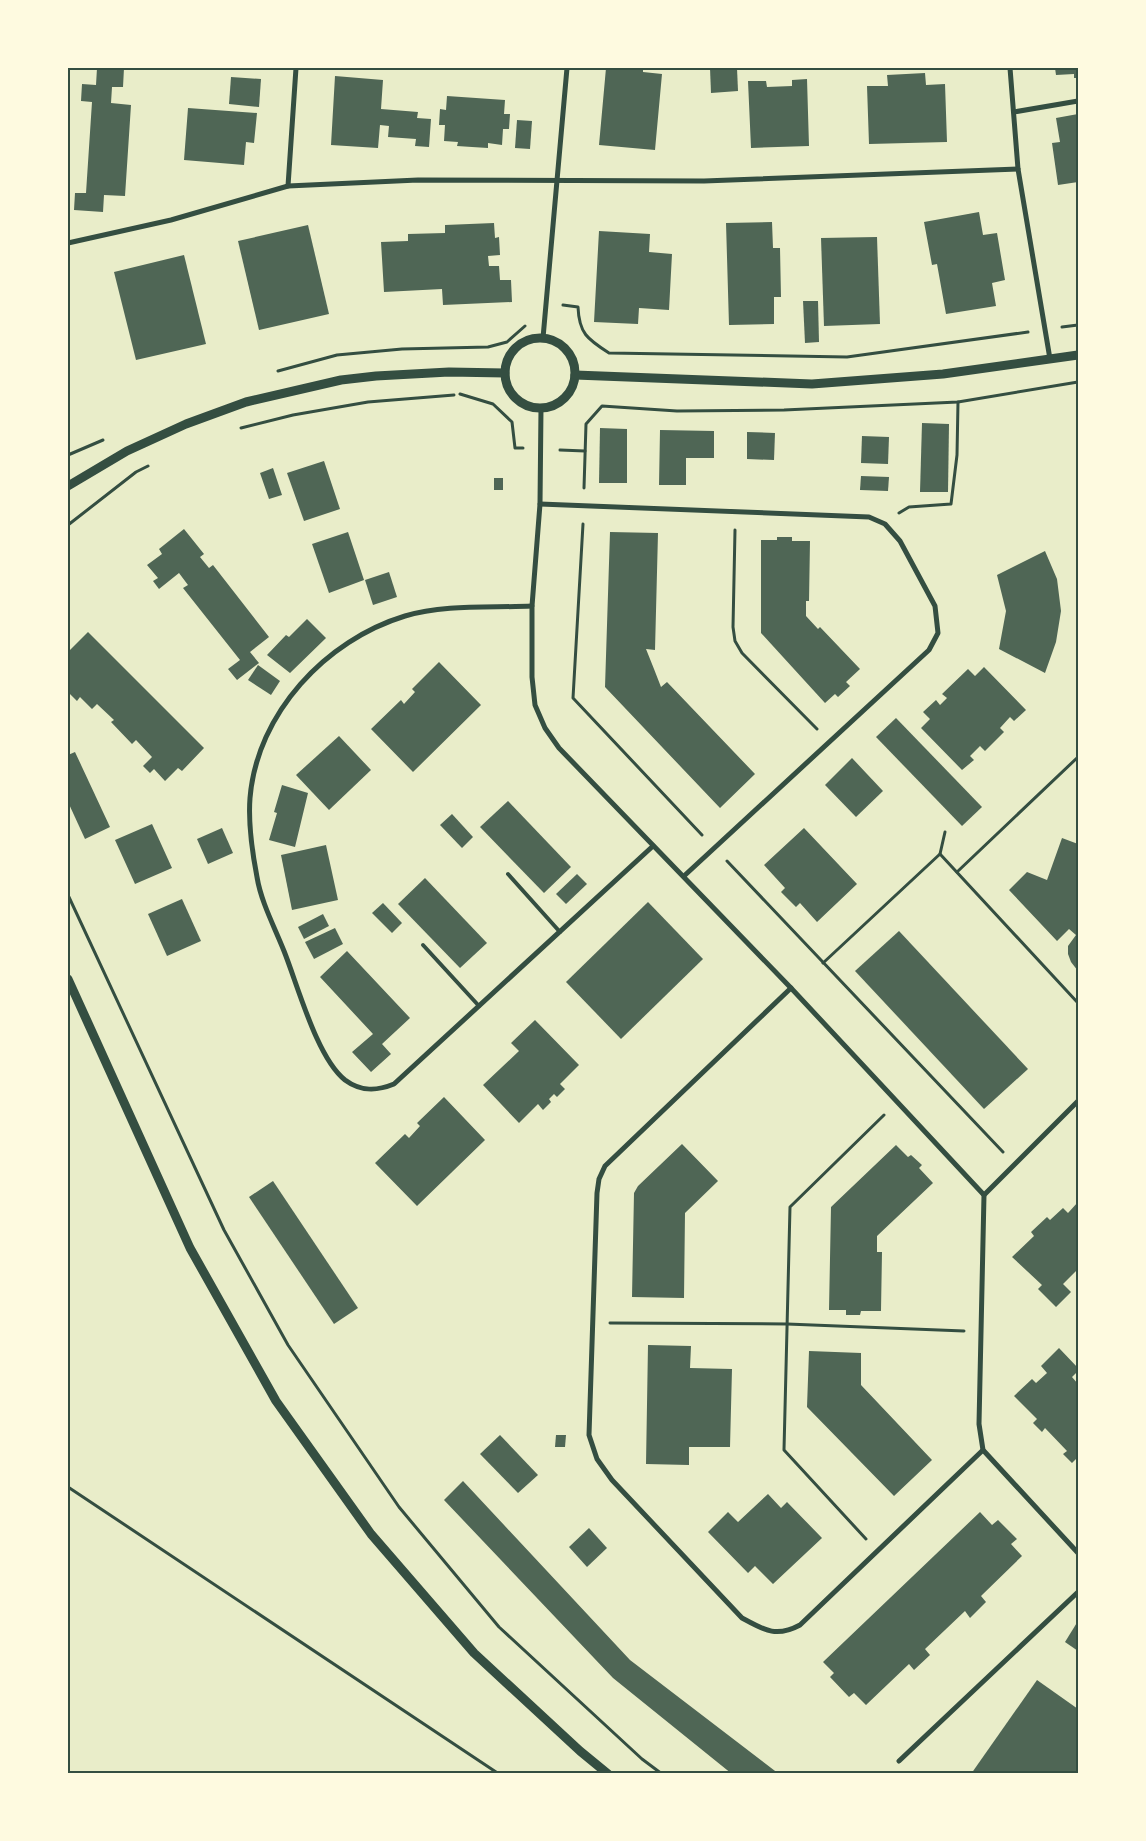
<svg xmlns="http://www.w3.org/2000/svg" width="1146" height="1841" font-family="'Work Sans',sans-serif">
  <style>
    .building { fill: #4f6655 }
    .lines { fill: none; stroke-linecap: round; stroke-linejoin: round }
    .path { stroke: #344e41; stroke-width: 3 }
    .service { stroke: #344e41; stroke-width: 4 }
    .minor { stroke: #344e41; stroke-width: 5 }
    .tertiary { stroke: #344e41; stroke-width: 9 }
    .neatline { fill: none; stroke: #344e41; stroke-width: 2 }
  </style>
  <rect width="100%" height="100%" fill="#e9edc9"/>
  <g class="building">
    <polygon points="97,68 124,68 123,87 112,87 111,103 131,105 125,196 104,195 103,212 74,210 75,193 86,193 92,102 81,101 82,84 96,85"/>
    <polygon points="606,68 643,68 643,72 662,74 655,150 599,145"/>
    <polygon points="710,68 737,68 738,91 711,93"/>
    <polygon points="1055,68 1078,68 1078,78 1074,78 1074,74 1056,75"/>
    <polygon points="925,73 926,85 945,84 947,142 869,144 867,86 888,86 887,75"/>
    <polygon points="335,76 383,80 381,109 418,112 417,118 431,119 429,147 415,146 416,139 388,137 389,126 380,125 378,148 331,145"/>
    <polygon points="231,77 261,79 259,107 229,104"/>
    <polygon points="807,79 809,146 751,148 748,81 766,81 767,87 792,86 792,80"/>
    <polygon points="447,96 505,100 504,114 510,114 509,129 503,129 502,145 488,143 488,148 472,147 457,146 458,142 444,141 445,125 439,125 440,109 446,110"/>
    <polygon points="188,108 257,113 254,143 246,142 244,165 184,160"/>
    <polygon points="1078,114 1078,182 1058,185 1052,143 1060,142 1056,118"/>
    <polygon points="517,120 532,121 530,149 515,148"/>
    <polygon points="979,212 983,235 997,233 1005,280 992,283 996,306 946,314 937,264 932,265 924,222"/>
    <polygon points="772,222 773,248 780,248 781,297 774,297 774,324 729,325 726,223"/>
    <polygon points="494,223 495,238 499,237 500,255 488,256 489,266 499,266 500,280 511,280 512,302 443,305 442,289 384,292 381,242 408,241 408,234 445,233 445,225"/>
    <polygon points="308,225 329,314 259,330 238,241"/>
    <polygon points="599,231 650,234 649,252 672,254 669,310 639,308 638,324 594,322"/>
    <polygon points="877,237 880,324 824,326 821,238"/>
    <polygon points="184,255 206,344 136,360 114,272"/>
    <polygon points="803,301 818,301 819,342 805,343"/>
    <polygon points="922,423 949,424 948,492 920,492"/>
    <polygon points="600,428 627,429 627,483 599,483"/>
    <polygon points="660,430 714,431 714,458 686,458 686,485 659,485"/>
    <polygon points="747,432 775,433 774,460 747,459"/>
    <polygon points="862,436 889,437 888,464 861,463"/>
    <polygon points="324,461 340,509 304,521 287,473"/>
    <polygon points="273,468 282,495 269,499 260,473"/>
    <polygon points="861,476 889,477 888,491 860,490"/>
    <rect x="494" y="478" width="9" height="12"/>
    <polygon points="184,529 204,554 200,557 209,568 213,565 269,637 250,652 259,663 237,680 228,669 240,660 183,588 188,585 179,573 159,589 153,581 158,578 147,565 162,554 159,549"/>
    <polygon points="348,532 364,580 329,593 312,544"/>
    <polygon points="610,532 658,533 655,650 646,649 654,669 661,687 667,682 755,774 720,808 605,687"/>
    <polygon points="777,537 792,537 792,541 810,541 809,601 806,601 806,616 818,629 820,627 860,669 846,682 850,686 838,697 835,694 825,703 761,633 761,540 777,540"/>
    <polygon points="1045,551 1057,579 1061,611 1056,642 1045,673 999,649 1006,611 997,575"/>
    <polygon points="389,572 397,597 373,605 365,580"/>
    <polygon points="307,619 326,638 290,673 267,655 286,635 289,637"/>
    <polygon points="88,632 204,748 182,771 178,768 165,781 154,769 150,773 143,766 152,757 136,740 132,744 111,722 114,720 97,704 92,709 80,697 77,701 68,692 68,652"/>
    <polygon points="439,662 481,705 413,772 371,729 401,700 404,704 415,692 412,689"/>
    <polygon points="258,665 280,681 271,695 248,680"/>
    <polygon points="984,667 1026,710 1014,721 1010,717 1000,728 1004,732 985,751 980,746 970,756 974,760 962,770 921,728 930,719 923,712 936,700 940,705 947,698 942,694 968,669 975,676"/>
    <polygon points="896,718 982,807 962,826 876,737"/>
    <polygon points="339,736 371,770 329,810 296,775"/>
    <polygon points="75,752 110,827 85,839 68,802 68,755"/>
    <polygon points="852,758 883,791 856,817 825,785"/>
    <polygon points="282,785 308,793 295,847 269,840 277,813 274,812"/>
    <polygon points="508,801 571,867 544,893 480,827"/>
    <polygon points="452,814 473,837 462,848 440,825"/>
    <polygon points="152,824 172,868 135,884 115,840"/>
    <polygon points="222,828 233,853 208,864 197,839"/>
    <polygon points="804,828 857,884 817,922 800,903 796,907 781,892 785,888 764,865"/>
    <polygon points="1062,838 1078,844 1078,971 1071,962 1068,954 1068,946 1076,935 1069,929 1057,941 1009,890 1027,872 1047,880"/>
    <polygon points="326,845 338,900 292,910 281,855"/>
    <polygon points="577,874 587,884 566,904 556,894"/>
    <polygon points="425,878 487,943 460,968 398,904"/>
    <polygon points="182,899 201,941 167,956 148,914"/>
    <polygon points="648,902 703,959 621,1039 566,982"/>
    <polygon points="383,903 402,923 392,933 372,913"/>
    <polygon points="323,914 329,926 304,939 298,927"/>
    <polygon points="335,928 343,944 314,959 305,942"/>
    <polygon points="899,931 1028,1069 984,1109 855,971"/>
    <polygon points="347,951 410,1018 382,1044 391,1054 371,1072 352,1052 373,1034 320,977"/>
    <polygon points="535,1020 579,1065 560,1084 565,1089 557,1097 554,1094 549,1099 551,1102 543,1110 538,1104 519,1123 483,1085 519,1051 511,1043"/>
    <polygon points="444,1097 485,1140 417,1206 375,1163 405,1134 409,1138 420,1126 417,1123"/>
    <polygon points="682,1144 718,1181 685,1213 684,1298 632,1297 634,1193 638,1186"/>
    <polygon points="896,1145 908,1157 911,1155 922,1165 919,1168 933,1183 877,1236 877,1252 882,1252 881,1311 861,1311 860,1315 846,1315 846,1310 829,1310 831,1207"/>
    <polygon points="273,1181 358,1308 334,1324 249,1197"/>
    <polygon points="1078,1202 1078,1269 1063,1284 1071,1292 1056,1307 1038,1289 1042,1285 1012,1257 1034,1236 1031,1232 1047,1217 1050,1220 1063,1208 1068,1213"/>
    <polygon points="648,1345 691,1346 690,1368 732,1369 730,1447 689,1447 689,1465 646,1464"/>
    <polygon points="1059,1348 1078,1368 1078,1371 1072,1377 1078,1384 1078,1462 1076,1459 1072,1463 1063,1454 1067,1451 1045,1428 1042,1432 1033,1423 1037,1419 1014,1396 1032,1379 1036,1383 1047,1373 1041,1366"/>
    <polygon points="809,1351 861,1353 861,1385 932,1460 894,1496 807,1407"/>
    <polygon points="500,1435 538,1475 518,1493 480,1454"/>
    <polygon points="556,1435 566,1435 565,1447 555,1447"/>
    <polygon points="463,1481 630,1660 779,1774 732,1774 613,1678 444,1500"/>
    <polygon points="768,1494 781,1508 787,1502 822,1538 773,1584 755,1566 748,1573 708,1532 728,1512 738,1522"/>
    <polygon points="980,1512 992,1525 998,1520 1017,1539 1011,1544 1022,1556 981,1596 986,1602 970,1618 965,1611 925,1649 930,1655 914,1670 909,1664 866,1705 854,1693 849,1697 830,1677 834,1673 823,1662"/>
    <polygon points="589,1528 607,1548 587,1567 569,1547"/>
    <polygon points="1078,1621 1078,1651 1065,1642"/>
    <polygon points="1037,1680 1078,1709 1078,1774 971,1774"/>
  </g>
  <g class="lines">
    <g class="path">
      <path d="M563,305L578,307C579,333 587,339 609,353L847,357L1028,332"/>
      <polyline points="1062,327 1078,325"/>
      <polyline points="278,371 337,355 402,349 488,347 507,342 525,326"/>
      <polyline points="460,394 493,404 512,422 515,448 523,448"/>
      <polyline points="241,428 293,415 368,402 454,395"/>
      <polyline points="560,450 585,451"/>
      <polyline points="68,455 103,440"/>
      <polyline points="584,488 586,424 602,406 677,411 784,410 958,402 1078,382"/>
      <polyline points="899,513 909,507 951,504 957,455 958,402"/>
      <polyline points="583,524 573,698 702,835"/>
      <polyline points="68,525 136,472 148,466"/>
      <polyline points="735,530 733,627 735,641 742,653 817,729"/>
      <polyline points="940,854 945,832"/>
      <polyline points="727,861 1003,1152"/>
      <polyline points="957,872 1078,757"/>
      <polyline points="68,895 224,1230 288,1345 399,1507 499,1627 642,1759 662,1774"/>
      <polyline points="823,963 940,854 1078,1003"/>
      <polyline points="610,1323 787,1324 964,1331"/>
      <polyline points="68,1487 499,1774"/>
      <polyline points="866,1539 784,1450 790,1207 884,1115"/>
    </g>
    <g class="service">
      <polyline points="508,874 560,932"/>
      <polyline points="423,945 479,1006"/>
    </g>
    <g class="minor">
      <polyline points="1010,68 1018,169 1050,359"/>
      <polyline points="1014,112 1078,101"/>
      <polyline points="288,186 296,68"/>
      <polyline points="68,243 171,220 288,186 418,180 704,181 1018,169"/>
      <polyline points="543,338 567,68"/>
      <polyline points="541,408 540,504 532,606 532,677 535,705 545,728 559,748 791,988 984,1195 979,1424 983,1450 1078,1553"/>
      <polyline points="540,504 869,517 885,524 900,541 935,606 938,633 929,650 684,876"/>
      <path d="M532,606C491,608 444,604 405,616C326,640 257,713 250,798C248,824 252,851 257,877C261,902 275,928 284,951C298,986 317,1058 345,1080C361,1092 377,1091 394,1084L653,846"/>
      <path d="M791,988L605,1166L599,1179L597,1193L589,1435L597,1459L612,1480L742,1618C764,1630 776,1638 800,1625L983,1450"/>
      <polyline points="984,1195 1078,1101"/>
      <polyline points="899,1761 1078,1592"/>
    </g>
    <g class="tertiary">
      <circle cx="540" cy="373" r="35"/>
      <polyline points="575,375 812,384 943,374 1078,355"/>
      <polyline points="68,486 127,451 186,424 246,402 341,380 376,376 449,372 505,373"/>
      <polyline points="68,979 190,1248 276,1401 371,1534 474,1653 580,1751 608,1774"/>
    </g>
  </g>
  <rect width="1146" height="1841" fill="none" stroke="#fefae0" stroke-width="138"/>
  <rect x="69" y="69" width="1008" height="1703" class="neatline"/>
</svg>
